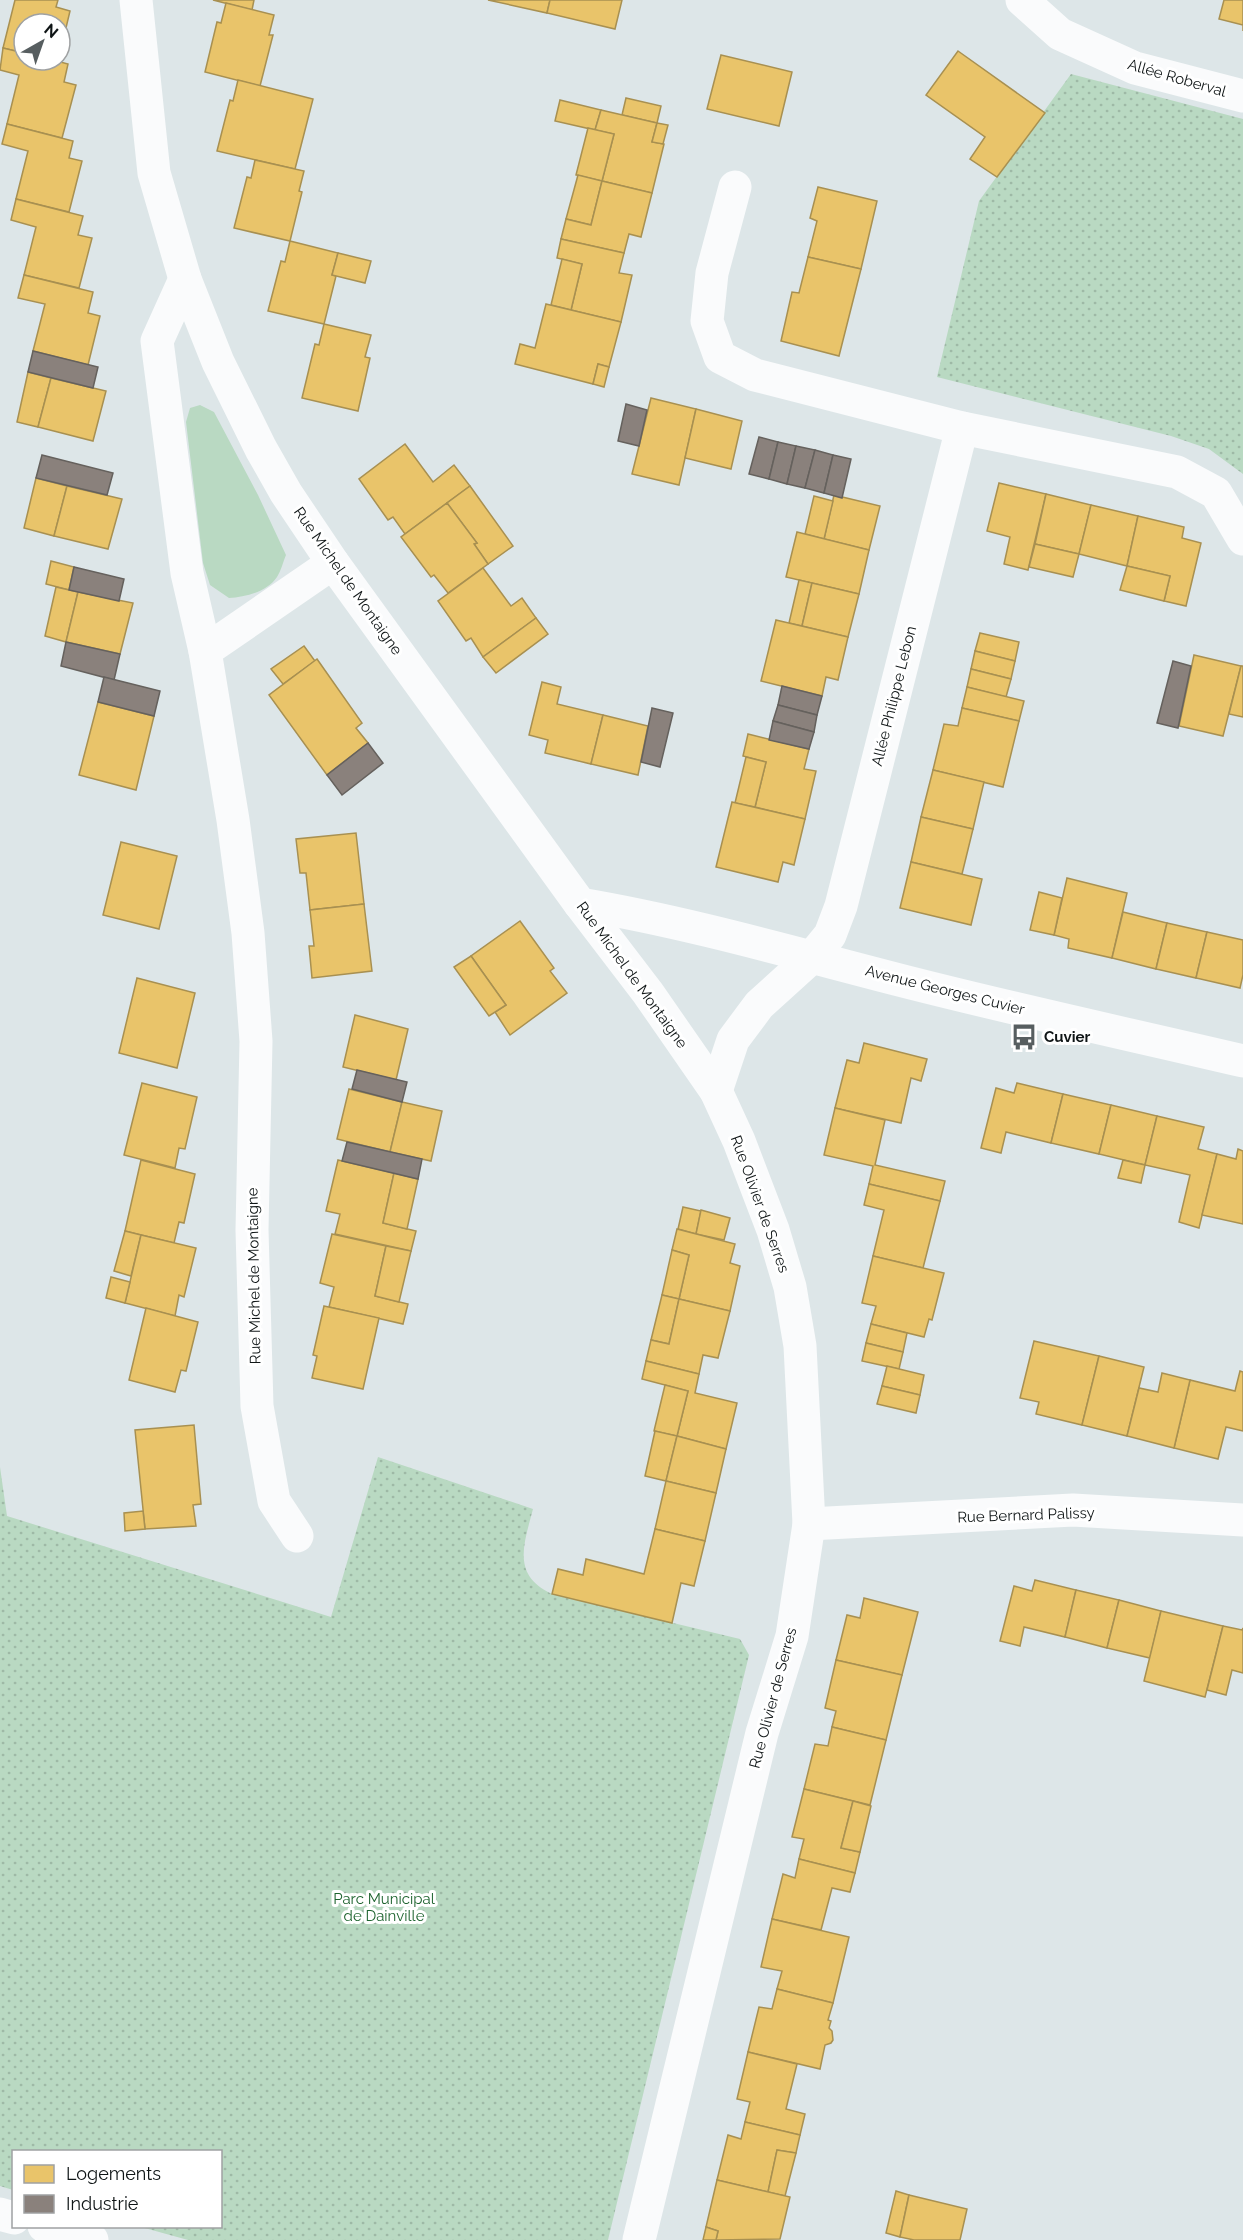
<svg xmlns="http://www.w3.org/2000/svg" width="1243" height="2240" font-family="Raleway,sans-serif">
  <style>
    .green { fill: #b9d9c2 }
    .park { fill: url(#park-dots) }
    .homes { fill: #e9c46a; stroke: #a89051; stroke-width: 1.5 }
    .industry { fill: #8a817c; stroke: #65615d; stroke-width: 1.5 }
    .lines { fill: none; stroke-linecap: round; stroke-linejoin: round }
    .street { stroke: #fafbfc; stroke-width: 33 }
    .secondary { stroke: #fafbfc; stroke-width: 33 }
    .labels { text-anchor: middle; stroke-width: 6; stroke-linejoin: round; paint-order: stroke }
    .street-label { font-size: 15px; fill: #0f1516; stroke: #fff }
    .poi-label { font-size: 15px; font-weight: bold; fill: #0f1516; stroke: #fff; text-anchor: start }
    .park-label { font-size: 15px; fill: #1e642f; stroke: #fff }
  </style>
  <defs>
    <pattern id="park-dots" width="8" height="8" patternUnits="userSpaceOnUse" patternTransform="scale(1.5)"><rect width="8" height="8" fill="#b9d9c2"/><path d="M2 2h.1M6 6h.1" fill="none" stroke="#9eb9a6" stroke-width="1.8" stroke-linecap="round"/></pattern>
  </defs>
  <rect width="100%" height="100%" fill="#dde6e8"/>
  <path class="green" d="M200,405L214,412L258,495L286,555C283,562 281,571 277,577C267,592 245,597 229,598L210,585L203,563L186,422L190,408Z"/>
  <g class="park">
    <polygon points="1071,74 1243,119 1243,474 1209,449 1171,436 937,377 979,201"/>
    <path d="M378,1457L533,1509C524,1544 511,1575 552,1594L740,1639L749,1655L608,2240H188L141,2227L220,2226V2152H14L13,2190L0,2186V1467L7,1516L331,1617Z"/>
  </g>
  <g class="homes">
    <polygon points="15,0 58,0 56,7 70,11 60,53 60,24 24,24 24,53 3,48"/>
    <polygon points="213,0 254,0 252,10"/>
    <polygon points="488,0 550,0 547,13"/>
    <polygon points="550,0 622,0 615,29 547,13"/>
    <polygon points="1224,0 1243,0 1243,31 1243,25 1219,19"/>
    <polygon points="226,3 274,15 269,35 273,35 260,86 205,72 217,22 221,23"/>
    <polygon points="3,48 24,53 24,60 53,60 68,64 64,82 76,85 62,138 7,124 19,75 0,70"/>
    <polygon points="958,51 1045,113 997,177 970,159 985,137 926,95"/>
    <polygon points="721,55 792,72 779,126 707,109"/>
    <polygon points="238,80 313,99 295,169 217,151 230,100 233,101"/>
    <polygon points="626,98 661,106 657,123 622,115"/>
    <polygon points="560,100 601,110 595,130 555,121"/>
    <polygon points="601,110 657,123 652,142 664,144 652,193 602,181 614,134 595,130"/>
    <polygon points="657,123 668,125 663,144 652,142"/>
    <polygon points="7,124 73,141 69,158 82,161 69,212 16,199 28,151 2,144"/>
    <polygon points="588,128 614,134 602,181 576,175"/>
    <polygon points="255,160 304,171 299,191 302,192 290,241 234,228 247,177 251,178"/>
    <polygon points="578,175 602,181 591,225 566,219"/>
    <polygon points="602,181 652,193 641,237 629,234 624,253 561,239 566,219 591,225"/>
    <polygon points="818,187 877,201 861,269 808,257 817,221 810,218"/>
    <polygon points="16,199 83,216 78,235 92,238 79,288 24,275 36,227 11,220"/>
    <polygon points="561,239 624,253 619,273 632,275 621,322 571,310 582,264 557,258"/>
    <polygon points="290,241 338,253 332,275 336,276 324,324 268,311 281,261 285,262"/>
    <polygon points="338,253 371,261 365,283 332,275"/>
    <polygon points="808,257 861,269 839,356 781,341 792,292 799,293"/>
    <polygon points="562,259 582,264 571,310 551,305"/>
    <polygon points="24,275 93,292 88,313 100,316 88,365 33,351 45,304 18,298"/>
    <polygon points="546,304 621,322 609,367 598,364 593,384 515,364 520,344 535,348"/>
    <polygon points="324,324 371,335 365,357 370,358 358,411 302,398 315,344 319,345"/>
    <polygon points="598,364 609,367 604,387 593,384"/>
    <polygon points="28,372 51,378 38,427 17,422"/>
    <polygon points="51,378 106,391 93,441 38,427"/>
    <polygon points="651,398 696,409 679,485 632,474"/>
    <polygon points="696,409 742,421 731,469 685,458"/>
    <polygon points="405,444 433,482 454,465 470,486 405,534 393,517 388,520 359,479"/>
    <polygon points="36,478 67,486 54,536 24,528"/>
    <polygon points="999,483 1046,494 1028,570 1004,564 1010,537 987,531"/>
    <polygon points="67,486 122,499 108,549 54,536"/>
    <polygon points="470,486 513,546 488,564 474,544 477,543 447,503"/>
    <polygon points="1046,494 1091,505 1079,554 1035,544"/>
    <polygon points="834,495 880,506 869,550 824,539"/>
    <polygon points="814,496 833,501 824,539 805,534"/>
    <polygon points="447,503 477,543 474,544 488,564 448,593 434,575 431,577 401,537"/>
    <polygon points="1091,505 1138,516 1127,566 1079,554"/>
    <polygon points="1138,516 1184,527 1182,538 1201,543 1186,606 1164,601 1170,576 1127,566"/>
    <polygon points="797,532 869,550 859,594 786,577"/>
    <polygon points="1035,544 1079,554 1073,577 1029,567"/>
    <polygon points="51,561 74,567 69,590 46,584"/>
    <polygon points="1127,566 1170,576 1164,601 1120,590"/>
    <polygon points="483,568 511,606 522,598 536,618 483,657 471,638 466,641 438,601"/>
    <polygon points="799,580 812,583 802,626 789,623"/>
    <polygon points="812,583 859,594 848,637 802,626"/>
    <polygon points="56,587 78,592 66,642 45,636"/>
    <polygon points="78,592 133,603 120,654 66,642"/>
    <polygon points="536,618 548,634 496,673 483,657"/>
    <polygon points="776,620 848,637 838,680 826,677 822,696 761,681"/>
    <polygon points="980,633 1019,642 1015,661 975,651"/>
    <polygon points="304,646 315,661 283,684 271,669"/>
    <polygon points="975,651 1015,661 1011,679 971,669"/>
    <polygon points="1194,655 1241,666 1223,736 1179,726"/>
    <polygon points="317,659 362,723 356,728 368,743 327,775 269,695"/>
    <polygon points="1241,666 1243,666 1243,717 1229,714"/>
    <polygon points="971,669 1011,679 1006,697 967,687"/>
    <polygon points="542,682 561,687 557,704 603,715 591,764 545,753 548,740 529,735"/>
    <polygon points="967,687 1024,701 1019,721 962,708"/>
    <polygon points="98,702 154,716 136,790 79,775"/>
    <polygon points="962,708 1019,721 1003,787 933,770 944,724 958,726"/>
    <polygon points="603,715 648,726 638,775 591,764"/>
    <polygon points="748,734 809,749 804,769 816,771 805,819 755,807 766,762 743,756"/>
    <polygon points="746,757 766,762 755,807 735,803"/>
    <polygon points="933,770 984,782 973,829 921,817"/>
    <polygon points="732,802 805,819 794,865 783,862 778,882 716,867"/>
    <polygon points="921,817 973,829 962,874 911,862"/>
    <polygon points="356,833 364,904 310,910 306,873 300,873 296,839"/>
    <polygon points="121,842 177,856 159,929 103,915"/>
    <polygon points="911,862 982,879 971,925 900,908"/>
    <polygon points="1067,878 1127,893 1112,958 1068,948 1069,939 1054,935"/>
    <polygon points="1039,892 1062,898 1054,935 1030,930"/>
    <polygon points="364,904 372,971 312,978 309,946 314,946 310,910"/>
    <polygon points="1123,912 1167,923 1156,969 1112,958"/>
    <polygon points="520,921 554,968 550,971 567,993 510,1035 495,1012 506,1005 471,956"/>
    <polygon points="1167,923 1207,932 1196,978 1156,969"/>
    <polygon points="1207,932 1243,940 1243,975 1240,988 1196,978"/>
    <polygon points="471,956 506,1005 489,1016 454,967"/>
    <polygon points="137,978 195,993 177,1068 119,1053"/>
    <polygon points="355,1015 408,1029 396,1080 343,1067"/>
    <polygon points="864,1043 927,1059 921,1081 911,1078 901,1123 835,1108 847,1060 859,1063"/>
    <polygon points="142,1083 197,1097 185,1149 179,1148 175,1168 124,1155"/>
    <polygon points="1017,1083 1063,1094 1051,1143 1006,1132 1001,1153 981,1148 996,1088 1014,1093"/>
    <polygon points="349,1089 402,1102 390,1152 337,1139"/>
    <polygon points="1063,1094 1111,1105 1099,1154 1051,1143"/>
    <polygon points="402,1102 442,1111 431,1161 390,1152"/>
    <polygon points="1111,1105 1157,1116 1145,1165 1099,1154"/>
    <polygon points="835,1108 885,1120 875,1165 945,1181 940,1201 869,1184 873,1166 824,1155"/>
    <polygon points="1157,1116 1204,1127 1198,1149 1217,1154 1199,1228 1179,1222 1190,1175 1145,1165"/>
    <polygon points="1238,1149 1243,1151 1243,1224 1202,1215 1217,1154 1236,1159"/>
    <polygon points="141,1160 195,1174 184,1223 179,1222 174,1243 125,1231"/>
    <polygon points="338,1160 394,1173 383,1223 416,1231 411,1251 335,1234 340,1214 326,1211"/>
    <polygon points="1123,1160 1145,1165 1141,1183 1118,1178"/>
    <polygon points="394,1173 418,1179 407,1229 383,1223"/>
    <polygon points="869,1184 940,1201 923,1268 873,1256 884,1210 864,1205"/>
    <polygon points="683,1207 701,1211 696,1234 678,1229"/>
    <polygon points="701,1210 730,1218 724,1240 696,1234"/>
    <polygon points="677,1229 735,1244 730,1263 740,1266 730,1311 679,1299 689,1255 672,1250"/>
    <polygon points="125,1231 141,1235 131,1276 114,1271"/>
    <polygon points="332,1234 386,1246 375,1296 408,1304 403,1324 329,1307 334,1287 320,1283"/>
    <polygon points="141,1235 196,1248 184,1297 179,1295 175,1316 125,1303"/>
    <polygon points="386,1246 411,1251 399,1302 375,1296"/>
    <polygon points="672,1250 689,1255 679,1299 662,1295"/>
    <polygon points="873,1256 944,1273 932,1320 929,1319 924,1337 871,1324 876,1306 862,1303"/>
    <polygon points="111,1277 130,1282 125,1303 106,1298"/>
    <polygon points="662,1295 679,1299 669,1344 651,1340"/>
    <polygon points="679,1299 730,1311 718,1358 703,1355 699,1374 646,1361 651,1340 669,1344"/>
    <polygon points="324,1306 379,1318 363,1389 312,1378 317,1356 313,1355"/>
    <polygon points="146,1308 198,1322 186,1371 181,1370 175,1392 129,1380"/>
    <polygon points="871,1324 907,1333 903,1352 866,1343"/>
    <polygon points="1034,1341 1099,1356 1082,1425 1036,1414 1039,1402 1020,1398"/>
    <polygon points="866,1343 903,1352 899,1369 862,1361"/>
    <polygon points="1099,1356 1144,1367 1127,1436 1082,1425"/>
    <polygon points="646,1361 699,1374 695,1393 737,1403 726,1449 677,1436 688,1391 642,1379"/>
    <polygon points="887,1366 924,1375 920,1395 882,1386"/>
    <polygon points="1240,1371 1243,1372 1243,1431 1226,1427 1218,1459 1174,1448 1190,1380 1235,1391"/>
    <polygon points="1162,1373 1190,1380 1174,1448 1127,1436 1139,1388 1158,1392"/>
    <polygon points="665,1385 688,1391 677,1436 654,1431"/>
    <polygon points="882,1386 920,1395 916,1413 877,1404"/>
    <polygon points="194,1425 201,1504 193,1505 196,1526 145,1529 135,1430"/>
    <polygon points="655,1431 677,1436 666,1481 645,1476"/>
    <polygon points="677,1436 726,1449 716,1493 666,1481"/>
    <polygon points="666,1481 716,1493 705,1541 655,1529"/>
    <polygon points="143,1511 145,1529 125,1531 124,1513"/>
    <polygon points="655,1529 705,1541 694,1586 681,1583 672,1623 552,1594 558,1569 583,1575 586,1559 644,1574"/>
    <polygon points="1035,1580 1076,1590 1065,1637 1024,1627 1020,1646 1000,1641 1014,1586 1032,1591"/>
    <polygon points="1076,1590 1119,1600 1107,1648 1065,1637"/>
    <polygon points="864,1598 918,1612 902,1675 836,1660 847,1615 860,1618"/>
    <polygon points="1119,1600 1161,1611 1150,1658 1107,1648"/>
    <polygon points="1161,1611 1223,1626 1205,1697 1144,1681"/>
    <polygon points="1223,1626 1242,1630 1243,1628 1243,1673 1232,1670 1226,1695 1207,1690"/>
    <polygon points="836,1660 902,1675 886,1740 832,1727 836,1711 825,1708"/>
    <polygon points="832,1727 886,1740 870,1805 804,1789 815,1744 828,1746"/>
    <polygon points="804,1789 853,1801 841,1848 860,1852 855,1873 799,1859 804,1839 792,1837"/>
    <polygon points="853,1801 871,1806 860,1852 841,1848"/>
    <polygon points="799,1859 855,1873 850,1892 832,1888 821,1930 772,1919 783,1874 795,1878"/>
    <polygon points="772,1919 849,1937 833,2003 777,1989 782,1971 761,1967"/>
    <polygon points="777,1989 833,2003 828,2020 831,2021 829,2028 832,2031 833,2040 831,2043 825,2045 820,2069 748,2052 759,2007 772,2009"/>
    <polygon points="748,2052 797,2064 786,2109 805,2114 800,2135 745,2122 750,2102 737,2099"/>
    <polygon points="745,2122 800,2135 796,2153 777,2150 768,2192 717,2180 728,2135 741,2139"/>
    <polygon points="777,2150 796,2153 785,2196 768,2192"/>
    <polygon points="717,2180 790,2197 780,2239 716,2240 718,2231 706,2227"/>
    <polygon points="896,2191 909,2195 900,2237 886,2233"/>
    <polygon points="909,2195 967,2209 960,2240 914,2240 900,2237"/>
    <polygon points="706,2227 718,2231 716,2240 703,2240"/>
  </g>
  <g class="industry">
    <polygon points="33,351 98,367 93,388 28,372"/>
    <polygon points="626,404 647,410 639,446 618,441"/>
    <polygon points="759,437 778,442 769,479 749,474"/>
    <polygon points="778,442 796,446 787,484 769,479"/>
    <polygon points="796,446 815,450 805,488 787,484"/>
    <polygon points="815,450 833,455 824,493 805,488"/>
    <polygon points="42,455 113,473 107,495 36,478"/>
    <polygon points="833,455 851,459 842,498 824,493"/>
    <polygon points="74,567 124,579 119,601 69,590"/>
    <polygon points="66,642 120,654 114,680 61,666"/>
    <polygon points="1173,661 1191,666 1178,728 1157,723"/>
    <polygon points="104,677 160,691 154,716 98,702"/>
    <polygon points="782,686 822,696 817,715 778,705"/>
    <polygon points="778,705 817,715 814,732 773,721"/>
    <polygon points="652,708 673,713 660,767 641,762"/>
    <polygon points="773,721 814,732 809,749 769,740"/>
    <polygon points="368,743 383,763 342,795 327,775"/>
    <polygon points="357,1070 407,1082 402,1102 352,1089"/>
    <polygon points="347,1142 422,1159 418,1179 342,1161"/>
  </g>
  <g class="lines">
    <g class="street">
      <polyline points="136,0 154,173 185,279 218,362 261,449 286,493 333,563 580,904 648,993 716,1091 739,1141 773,1230 790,1287 800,1346 809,1524 792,1636 762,1733 639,2240"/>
      <polyline points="1022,0 1060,34 1135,68 1243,96"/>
      <polyline points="735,187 712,273 707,321 720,357 755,375 962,428 1177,472 1216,493 1243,539"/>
      <polyline points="185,279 157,341 187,573 205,651 233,820 248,933 256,1041 252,1230 257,1406 274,1501 297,1536"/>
      <polyline points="205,651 333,563"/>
      <path d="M580,904C692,923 801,955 911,983C1021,1011 1132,1035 1243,1061"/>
      <polyline points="716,1091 733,1040 759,1005 812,957 830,935 841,906 962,428"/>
      <polyline points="809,1524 1073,1510 1243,1520"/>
    </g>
    <g class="secondary">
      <polyline points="0,2214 14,2218"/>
      <polyline points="44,2226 92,2240"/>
    </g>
  </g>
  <defs>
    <g id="bus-bare" transform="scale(2.07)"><path d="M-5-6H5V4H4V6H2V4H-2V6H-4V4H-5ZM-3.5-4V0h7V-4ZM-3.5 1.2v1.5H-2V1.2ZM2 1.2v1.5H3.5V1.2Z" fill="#575e60" stroke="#fff" stroke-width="2.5" paint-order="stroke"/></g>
  </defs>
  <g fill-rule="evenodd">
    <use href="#bus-bare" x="1024" y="1037"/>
  </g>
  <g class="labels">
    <g class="street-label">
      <text transform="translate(1177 78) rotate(16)" y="5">Allée Roberval</text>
      <text transform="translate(348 581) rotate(55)" y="5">Rue Michel de Montaigne</text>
      <text transform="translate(894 696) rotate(-76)" y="5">Allée Philippe Lebon</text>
      <text transform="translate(632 975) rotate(54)" y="5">Rue Michel de Montaigne</text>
      <text transform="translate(945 990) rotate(14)" y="5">Avenue Georges Cuvier</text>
      <text transform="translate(760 1204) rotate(70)" y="5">Rue Olivier de Serres</text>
      <text transform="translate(254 1276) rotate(-91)" y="5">Rue Michel de Montaigne</text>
      <text transform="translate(1026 1515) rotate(-2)" y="5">Rue Bernard Palissy</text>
      <text transform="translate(773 1698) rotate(-75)" y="5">Rue Olivier de Serres</text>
    </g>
    <g class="poi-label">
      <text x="1044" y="1042">Cuvier</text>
    </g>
    <g class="park-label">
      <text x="384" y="1904">Parc Municipal<tspan x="384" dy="17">de Dainville</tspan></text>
    </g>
  </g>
  <rect x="12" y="2150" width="210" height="78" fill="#ffffff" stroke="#9fa1a2" stroke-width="1.5"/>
  <rect x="24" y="2165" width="30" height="18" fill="#e9c46a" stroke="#9fa1a2" stroke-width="1.5"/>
  <text x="66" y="2180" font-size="18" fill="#0f1516">Logements</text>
  <rect x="24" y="2195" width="30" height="18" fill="#8a817c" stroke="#9fa1a2" stroke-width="1.5"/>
  <text x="66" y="2210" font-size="18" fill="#0f1516">Industrie</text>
  <g transform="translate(42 42) rotate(40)"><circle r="28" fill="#ffffff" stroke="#9fa1a2" stroke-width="1.5"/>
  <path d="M0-4.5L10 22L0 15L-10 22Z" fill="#575e60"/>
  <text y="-9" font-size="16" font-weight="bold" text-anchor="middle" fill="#0f1516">N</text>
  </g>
</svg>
